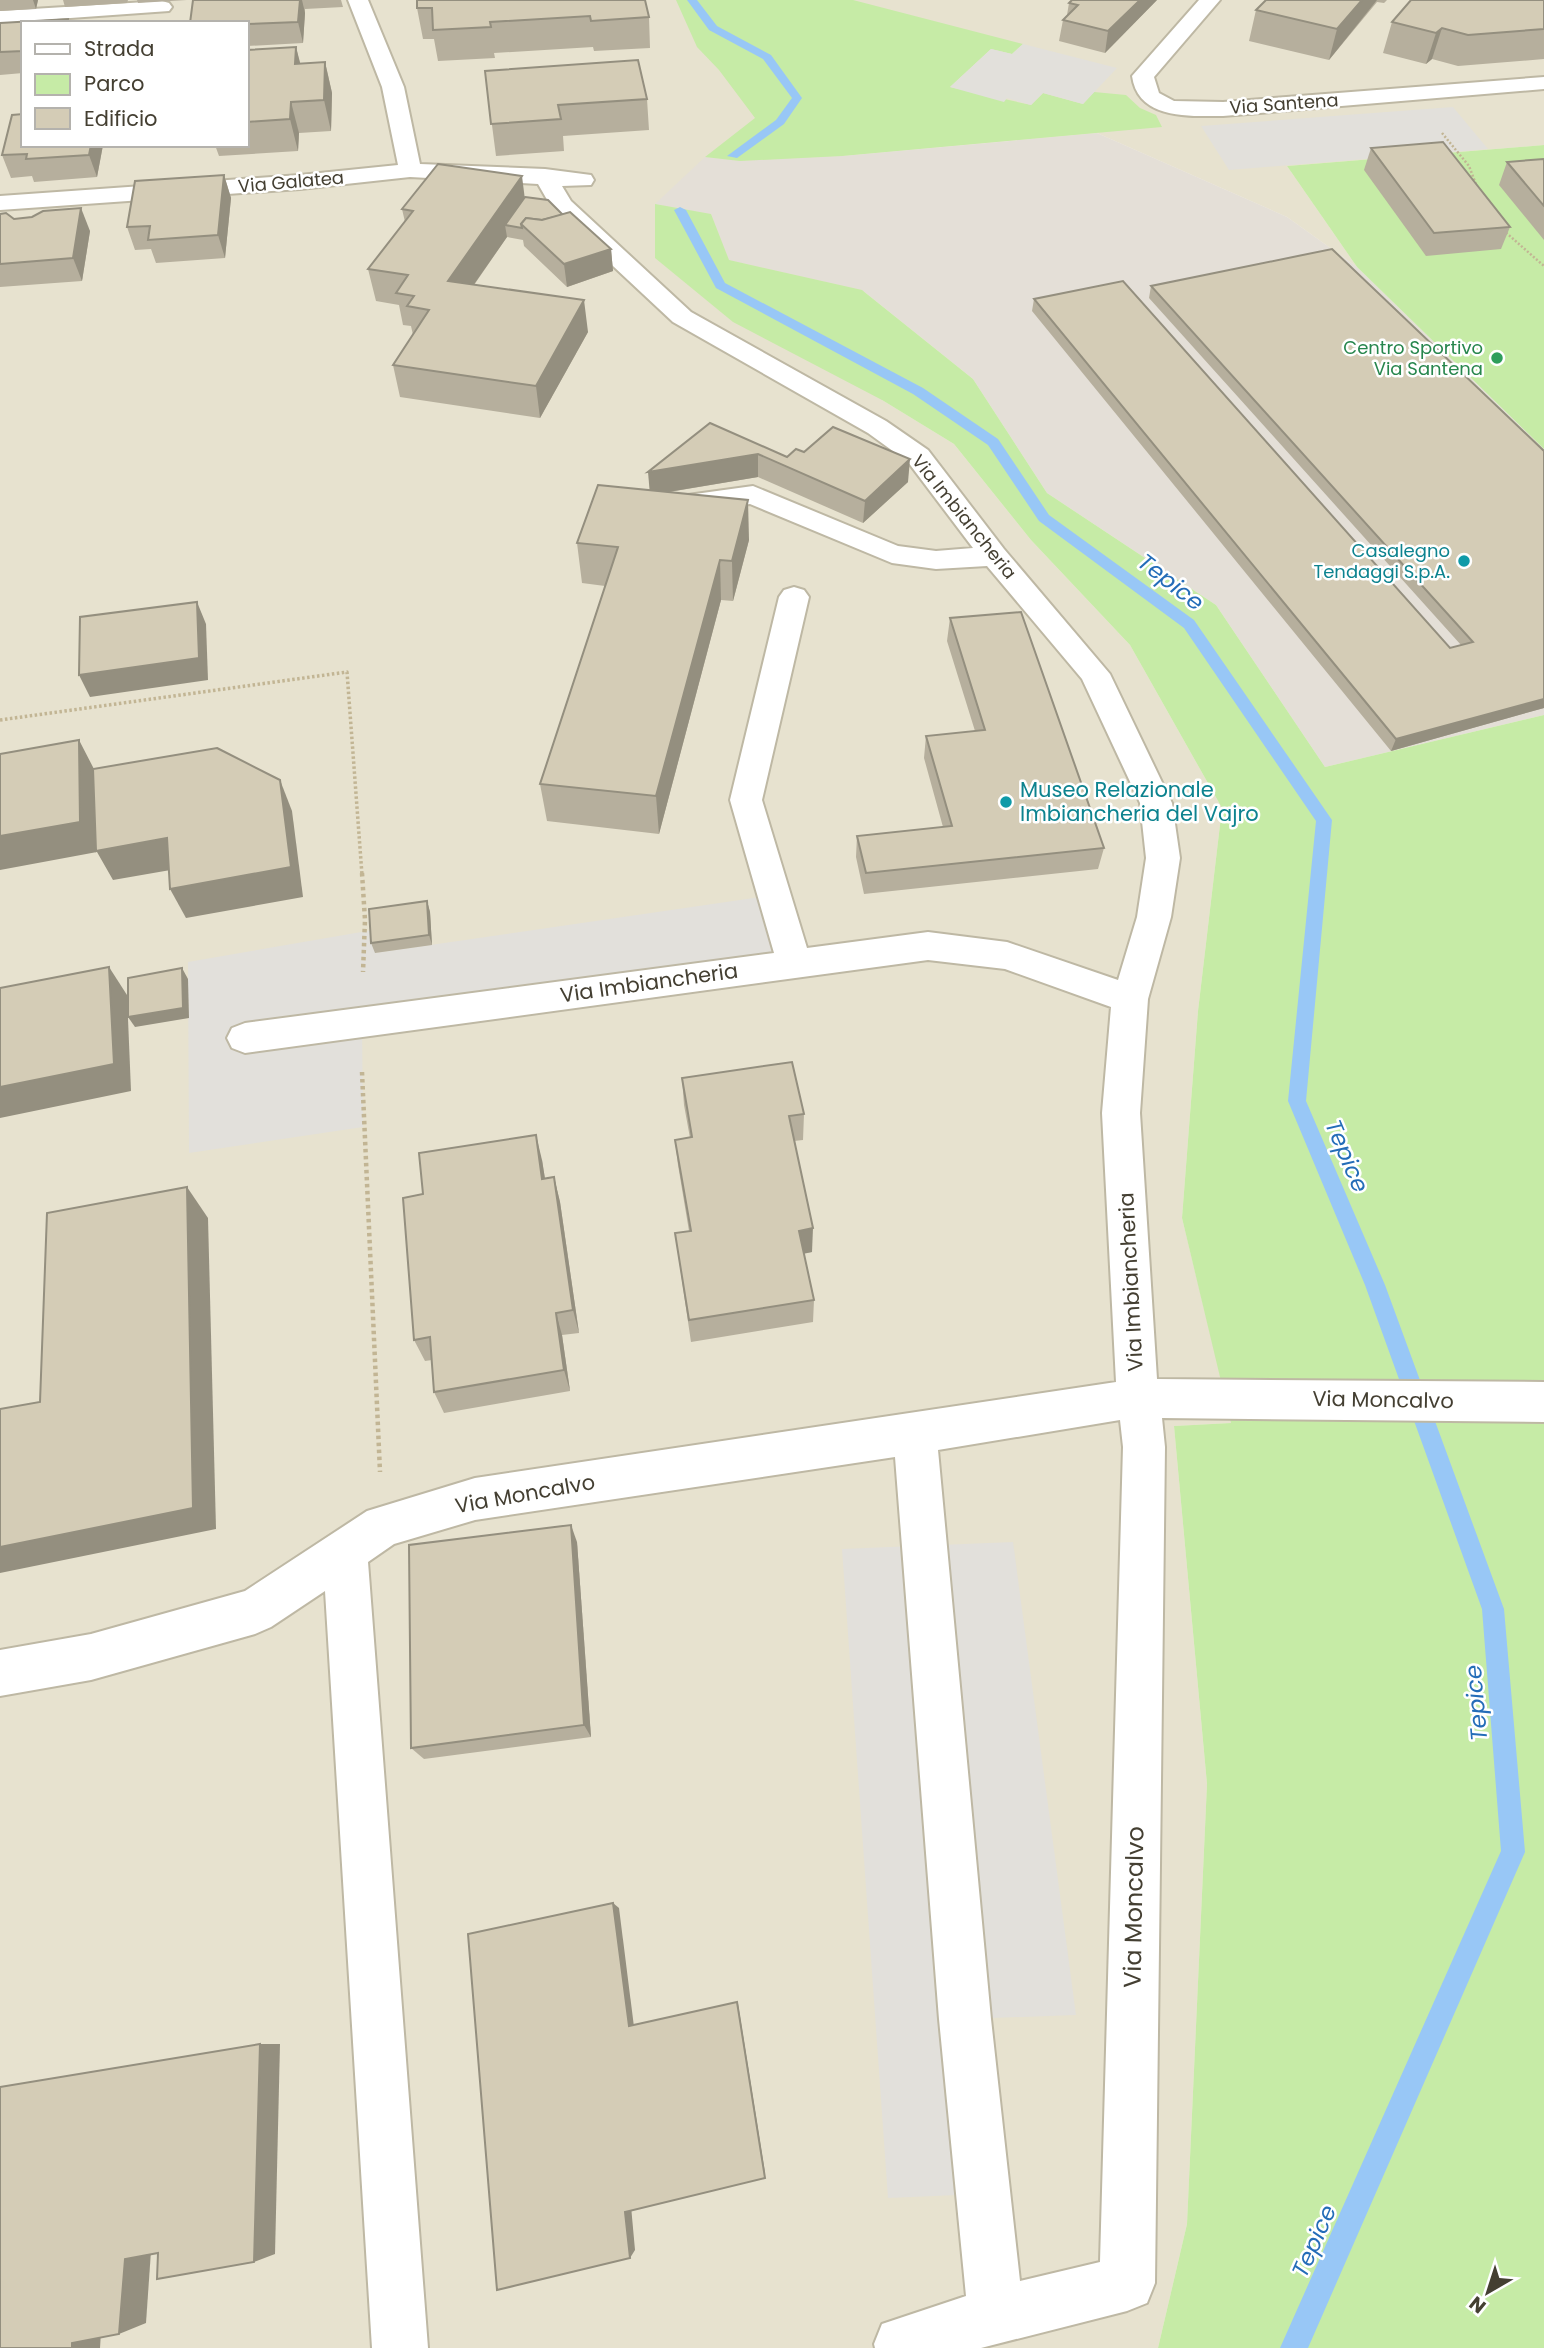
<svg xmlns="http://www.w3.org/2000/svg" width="1544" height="2348" font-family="Poppins,sans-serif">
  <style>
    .residential { fill: #e7e2cf; fill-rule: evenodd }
    .industrial { fill: #e4dfd7 }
    .green { fill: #c6eba6 }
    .parking { fill: #e2e0db }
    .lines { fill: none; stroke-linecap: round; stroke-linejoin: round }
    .stream { fill: #98c7f6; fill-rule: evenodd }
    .minor-casing { stroke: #beb8a4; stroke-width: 4 }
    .path-far2 { stroke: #c2b594; stroke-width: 2.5; stroke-dasharray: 2 2; stroke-linecap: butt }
    .path-far1 { stroke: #c2b594; stroke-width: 3.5; stroke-dasharray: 2.5 2.5; stroke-linecap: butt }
    .path { stroke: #c2b594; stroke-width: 4.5; stroke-dasharray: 3.5 3.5; stroke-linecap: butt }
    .minor { fill: #fff; fill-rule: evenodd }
    .wall { fill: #b6af9d }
    .shaded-wall { fill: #948f7f }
    .building { fill: #d4ccb6; stroke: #948f7f; stroke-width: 2 }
    .leisure-dot { fill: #2e9e5b; stroke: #fff; stroke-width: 2.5 }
    .culture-dot { fill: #0f9aa8; stroke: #fff; stroke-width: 2.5 }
    .labels { text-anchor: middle; stroke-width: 5; stroke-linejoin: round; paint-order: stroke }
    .far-street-label { font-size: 18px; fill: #443f32; stroke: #fff }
    .far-leisure-label { font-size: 18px; fill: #27864d; stroke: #fff; text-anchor: end }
    .far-culture-label { font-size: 18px; fill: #0d838f; stroke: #fff; text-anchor: end }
    .culture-label { font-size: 21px; fill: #0d838f; stroke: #fff; text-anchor: start }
    .street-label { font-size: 21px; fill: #443f32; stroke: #fff }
    .water-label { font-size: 23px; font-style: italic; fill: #246db8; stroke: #fff }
    .near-street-label { font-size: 24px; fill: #443f32; stroke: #fff }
  </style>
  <rect width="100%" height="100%" fill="#f3efe2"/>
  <path class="residential" d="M0,0H1544V145L1287,166L1357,267L1287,217L1097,133L842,156L882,400L954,444L1031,540L1130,645L1222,808L1198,1011L1182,1218L1232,1423L1174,1426L1207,1784L1187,2224L1158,2348H0ZM23,23H247V145H23Z"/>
  <polygon class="industrial" points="1097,133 1287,217 1357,267 1544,449 1544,715 1325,767 1216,605 1047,493 973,379 862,290 729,260 711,214 655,204 705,157 740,161 842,156"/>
  <g class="green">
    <polygon points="676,0 853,0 1023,44 1012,54 991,49 950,87 1031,105 1043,93 1083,104 1094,92 1126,95 1140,108 1156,115 1162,127 842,156 740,161 705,157 755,118 719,70 697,47"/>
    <polygon points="1544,145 1544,449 1357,267 1287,166"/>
    <polygon points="655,204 711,214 729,260 862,290 973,379 1047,493 1216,605 1325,767 1544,715 1544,2348 1158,2348 1187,2224 1207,1784 1174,1426 1231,1423 1182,1218 1198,1011 1222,808 1130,645 1031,540 954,444 882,400 733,322 655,258"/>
  </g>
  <g class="parking">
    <polygon points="1023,44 1117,68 1083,104 1043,93 1031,105 1007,98 1004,102 950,87 991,49 1012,54"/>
    <polygon points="1453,107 1488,149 1229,170 1201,126"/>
    <polygon points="774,895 794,963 362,1024 363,1127 189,1153 188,962 373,930 375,953"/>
    <polygon points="1013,1542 1076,2015 965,2019 981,2194 888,2198 842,1549"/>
  </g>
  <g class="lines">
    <g class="stream">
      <polygon points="687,0 697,0 717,26 771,55 802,98 784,124 737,158 727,156 776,120 792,98 763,59 709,30"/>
      <polygon points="680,207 686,210 725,283 923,388 998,439 1049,515 1194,620 1332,820 1306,1101 1385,1285 1504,1609 1525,1852 1308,2348 1280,2348 1501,1851 1482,1609 1365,1285 1288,1101 1316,821 1184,628 1039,521 988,445 913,394 716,288 674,210"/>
    </g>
    <g class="minor-casing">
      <g id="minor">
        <path d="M348,0H368L404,87L420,164L545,169L591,175L594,180L591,185L562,186L571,201L691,312L886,421L928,450L1004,549L1110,674L1172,803L1180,858L1171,917L1148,999L1140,1113L1157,1379L1544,1382V1422L1162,1418L1165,1447L1155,2283L1147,2303L1127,2311L981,2348H875L874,2344L882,2324L966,2296L939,2019L895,1457L475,1520L394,1544L368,1562L428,2348H372L325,1591L271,1627L255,1634L91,1680L0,1696V1650L91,1634L245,1591L367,1511L475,1478L1116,1382L1102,1113L1111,1007L1005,969L928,960L245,1053L232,1048L227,1038L232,1028L245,1023L774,953L730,800L779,597L784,590L794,587L804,590L809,597L762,800L807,948L928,932L1007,942L1118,980L1137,917L1146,858L1140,803L1082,679L987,566L936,569L892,563L750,504L676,513L666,510L662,504L666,498L753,486L898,546L936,551L973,548L908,462L868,433L673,322L553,210L538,184L410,177L300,189L0,210V196L300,175L398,165L382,87ZM1120,1420L1123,1447L1100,2262L1020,2281L991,2019L938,1450Z"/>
        <path d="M1199,0H1220L1154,77L1159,93L1174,101L1223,102L1544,77V89L1223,116C1189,116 1138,120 1132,76Z"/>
        <polygon points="162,1 169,3 172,7 169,11 0,23 0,11"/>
      </g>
    </g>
    <g class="path-far2">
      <polyline points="1442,133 1469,166 1477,187"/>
      <polyline points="1503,230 1544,266"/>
    </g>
    <polyline class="path-far1" points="0,720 347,672 362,875"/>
    <g class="path">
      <polyline points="362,873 365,920 363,972"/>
      <polyline points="362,1072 380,1472"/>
    </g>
    <use href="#minor" class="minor"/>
  </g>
  <g class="wall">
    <polygon points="0,0 38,0 36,9 0,11"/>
    <polygon points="63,0 128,0 127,3 65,7"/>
    <polygon points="137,0 187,0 138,3"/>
    <polygon points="193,0 341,0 343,7 305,9 305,13 303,43 247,46 247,23"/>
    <polygon points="417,0 649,17 650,48 594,51 593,47 494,53 495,58 438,61 434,39 423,39 417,8"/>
    <polygon points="1157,0 1105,53 1059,41 1063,20 1067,15 1069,3"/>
    <polygon points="1266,0 1387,0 1384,3 1377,2 1329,60 1249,41 1256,10"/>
    <polygon points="1544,0 1544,59 1458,66 1432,59 1426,64 1383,53 1392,22"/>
    <polygon points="0,23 23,23 23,73 0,75"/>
    <polygon points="296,47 300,64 325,62 332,93 331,131 299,133 298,151 219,156 215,145 247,145 247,50"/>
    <polygon points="485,71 647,99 649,130 563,136 564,151 496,156"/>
    <polygon points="23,145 103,145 97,177 34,182 32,176 11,178 2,155"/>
    <polygon points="1371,148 1510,227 1501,249 1426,256 1364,170"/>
    <polygon points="1544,159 1544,240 1499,185 1507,162"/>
    <polygon points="224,175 231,198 225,258 156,263 151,249 135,250 127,227"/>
    <polygon points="525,197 563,215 611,249 613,271 567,287 524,246 523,240 507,237 474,285 588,332 540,418 400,397 393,365 413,335 411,326 403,325 399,305 376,301 368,269 405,222 402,209"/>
    <polygon points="0,214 14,219 32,217 90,231 82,281 0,287"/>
    <polygon points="1151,286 1544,708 1391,751 1032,311 1034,299 1450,648 1461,645 1149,298"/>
    <polygon points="710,423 787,457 804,452 908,482 863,523 758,477 669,492 749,540 733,601 721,600 659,834 547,821 540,784 605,586 582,583 577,543 650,490"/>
    <polygon points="950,618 1104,848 1098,869 864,894 856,857 857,836 943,827 924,758 926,736 975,731 947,641"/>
    <polygon points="427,901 430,912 432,945 375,953 371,943"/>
    <polygon points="682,1078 804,1114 803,1140 794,1141 812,1252 804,1253 814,1300 813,1322 691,1342 675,1233 689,1231 678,1165 675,1140 690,1138 684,1105"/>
    <polygon points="542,1160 545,1179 554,1177 560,1202 579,1333 562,1335 570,1391 444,1413 434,1392 432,1360 425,1361 414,1340 423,1194"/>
    <polygon points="577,1542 591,1737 424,1759 411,1748"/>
  </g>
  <g class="shaded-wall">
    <polygon points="33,0 38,0 36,9"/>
    <polygon points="300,0 302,0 305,13 303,43 298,22"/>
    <polygon points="1140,0 1157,0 1105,53 1108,31"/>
    <polygon points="1362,0 1377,0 1329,60 1337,29"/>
    <polygon points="1442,28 1432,59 1426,64 1436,33"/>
    <polygon points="296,47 304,78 295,64"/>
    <polygon points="325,62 332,93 331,131 324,100"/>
    <polygon points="291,102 299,133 298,151 290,119"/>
    <polygon points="91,145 103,145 97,177 89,155"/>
    <polygon points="224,175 231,198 225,258 218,235"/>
    <polygon points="522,176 526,208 505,225 507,237 454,313 448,281"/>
    <polygon points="81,208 90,231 82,281 73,258"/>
    <polygon points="611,249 613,271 567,287 564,264"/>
    <polygon points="584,300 588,332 540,418 536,386"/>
    <polygon points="758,454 758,477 650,495 648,472"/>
    <polygon points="910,459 908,482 863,523 865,501"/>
    <polygon points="748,500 749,540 733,601 732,561"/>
    <polygon points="720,560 721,600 659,834 656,796"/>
    <polygon points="197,602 206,624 208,680 90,697 79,675"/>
    <polygon points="1544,699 1544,708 1391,751 1396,739"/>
    <polygon points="79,740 95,771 167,838 182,868 113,880 97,852 0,870 0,836"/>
    <polygon points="280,780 292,811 303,897 186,918 170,889"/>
    <polygon points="427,901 430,912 432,945 429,935"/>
    <polygon points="109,967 127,995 131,1091 0,1118 0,1087"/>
    <polygon points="182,968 188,979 189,1018 135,1027 128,1017"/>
    <polygon points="536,1135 542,1160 549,1204 542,1179"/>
    <polygon points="554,1177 560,1202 579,1333 573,1310"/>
    <polygon points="187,1187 208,1218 216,1529 0,1573 0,1547"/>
    <polygon points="813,1228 812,1252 798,1255 799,1231"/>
    <polygon points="556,1313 562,1335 570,1391 564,1370"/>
    <polygon points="571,1525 577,1542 591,1737 584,1725"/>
    <polygon points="613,1903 619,1908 634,2027 629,2026"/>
    <polygon points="737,2002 738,2004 765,2173 765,2178"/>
    <polygon points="260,2044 280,2044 275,2254 254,2262"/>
    <polygon points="631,2206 635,2250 630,2258 625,2212"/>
    <polygon points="151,2251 146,2323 119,2334 125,2259"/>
    <polygon points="101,2331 100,2348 72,2348 72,2343"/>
  </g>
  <g class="building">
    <polygon points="193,0 300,0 298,22 247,24 247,23 190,23"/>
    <polygon points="417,0 645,0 649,17 591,21 590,16 490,22 491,27 433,30 432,8 417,8"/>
    <polygon points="1072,0 1140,0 1108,31 1063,20 1078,5 1069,3"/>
    <polygon points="1266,0 1362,0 1337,29 1256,10"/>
    <polygon points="1411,0 1544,0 1544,29 1468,35 1442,28 1436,33 1392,22"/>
    <polygon points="68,19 67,23 23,23 23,51 0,52 0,23"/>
    <polygon points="296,47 295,64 325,62 324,100 291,102 290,119 247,122 247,50"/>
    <polygon points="638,60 647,99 558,105 561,119 491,124 485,71"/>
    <polygon points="23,114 23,145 91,145 89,155 26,159 27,154 2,155 12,115"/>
    <polygon points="1443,142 1510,227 1434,233 1371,148"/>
    <polygon points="1544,159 1544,206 1507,162"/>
    <polygon points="438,164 522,176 448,281 584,300 536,386 393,365 429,310 407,306 414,296 396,293 408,275 368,269 413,211 402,209"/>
    <polygon points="224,175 218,235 148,240 150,226 127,227 135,181"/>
    <polygon points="525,197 548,200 563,215 542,220 526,218 521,224 522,228 505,225"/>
    <polygon points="81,208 73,258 0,264 0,214 6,213 14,219 32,217 43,211"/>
    <polygon points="570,212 611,249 564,264 521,224 526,218 542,220"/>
    <polygon points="1332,249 1544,451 1544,699 1396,739 1034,299 1123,281 1450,648 1473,642 1151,286"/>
    <polygon points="710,423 787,457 796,449 804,452 833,427 910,459 865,501 758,454 648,472"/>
    <polygon points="598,485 748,500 732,561 720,560 656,796 540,784 618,547 577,543"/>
    <polygon points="197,602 199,658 79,675 80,617"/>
    <polygon points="1021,612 1104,848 866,873 857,836 952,826 926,736 985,730 950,618"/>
    <polygon points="79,740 80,822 0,836 0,754"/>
    <polygon points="217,748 280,780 291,867 170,889 167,838 96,851 93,769"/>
    <polygon points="427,901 429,935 371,943 369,909"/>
    <polygon points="109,967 114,1064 0,1087 0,988"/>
    <polygon points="182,968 183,1008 128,1017 128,978"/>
    <polygon points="792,1062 804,1114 789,1116 813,1228 799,1231 814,1300 689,1320 675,1233 691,1231 675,1140 692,1137 682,1078"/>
    <polygon points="536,1135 542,1179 554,1177 573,1310 556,1313 564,1370 434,1392 430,1337 414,1340 403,1198 423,1194 419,1153"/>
    <polygon points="187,1187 193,1508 0,1547 0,1409 40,1402 47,1213"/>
    <polygon points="571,1525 584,1725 411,1748 409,1545"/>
    <polygon points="613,1903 629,2026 737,2002 765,2178 625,2212 630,2258 497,2290 468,1934"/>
    <polygon points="260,2044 254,2262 157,2279 158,2253 125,2259 119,2334 72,2343 72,2348 0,2348 0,2087"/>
  </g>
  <circle class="leisure-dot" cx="1497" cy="358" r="7"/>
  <g class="culture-dot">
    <circle cx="1464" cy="561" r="7"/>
    <circle cx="1006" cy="802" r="7"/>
  </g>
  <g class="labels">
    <g class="far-street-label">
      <text transform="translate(1284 104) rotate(-4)" y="6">Via Santena</text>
      <text transform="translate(291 182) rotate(-5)" y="6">Via Galatea</text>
      <text transform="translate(964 517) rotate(51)" y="6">Via Imbiancheria</text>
    </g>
    <g class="far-leisure-label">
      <text x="1483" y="354">Centro Sportivo<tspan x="1483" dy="21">Via Santena</tspan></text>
    </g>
    <g class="far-culture-label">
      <text x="1450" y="557">Casalegno<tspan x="1450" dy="21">Tendaggi S.p.A.</tspan></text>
    </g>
    <g class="culture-label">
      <text x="1020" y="797">Museo Relazionale<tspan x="1020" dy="24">Imbiancheria del Vajro</tspan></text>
    </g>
    <g class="street-label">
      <text transform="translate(649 983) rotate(-8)" y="7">Via Imbiancheria</text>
      <text transform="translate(1131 1282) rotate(-93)" y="7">Via Imbiancheria</text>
      <text transform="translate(1383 1400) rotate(1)" y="7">Via Moncalvo</text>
      <text transform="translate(525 1494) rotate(-10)" y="7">Via Moncalvo</text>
    </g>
    <g class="water-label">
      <text transform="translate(1171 582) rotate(38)" y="8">Tepice</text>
      <text transform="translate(1347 1156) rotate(67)" y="8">Tepice</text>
      <text transform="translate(1476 1703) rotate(-95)" y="8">Tepice</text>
      <text transform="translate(1314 2241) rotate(-66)" y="8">Tepice</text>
    </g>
    <g class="near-street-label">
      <text transform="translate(1134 1907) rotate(-89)" y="8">Via Moncalvo</text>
    </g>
  </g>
  <rect x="21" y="21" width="228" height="126" fill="#ffffff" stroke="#b4b2ad" stroke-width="2"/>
  <rect x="35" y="44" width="35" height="10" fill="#ffffff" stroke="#b4b2ad" stroke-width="2"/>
  <text x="84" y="56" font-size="21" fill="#443f32">Strada</text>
  <rect x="35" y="74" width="35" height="21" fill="#c6eba6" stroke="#b4b2ad" stroke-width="2"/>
  <text x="84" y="91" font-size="21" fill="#443f32">Parco</text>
  <rect x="35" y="108" width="35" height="21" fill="#d4ccb6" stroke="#b4b2ad" stroke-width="2"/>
  <text x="84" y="126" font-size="21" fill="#443f32">Edificio</text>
  <g transform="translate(1488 2292) rotate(219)" stroke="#ffffff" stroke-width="5" paint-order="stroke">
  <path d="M0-5L12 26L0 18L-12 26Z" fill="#443f32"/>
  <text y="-10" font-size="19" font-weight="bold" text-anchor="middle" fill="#443f32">N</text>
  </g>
</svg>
